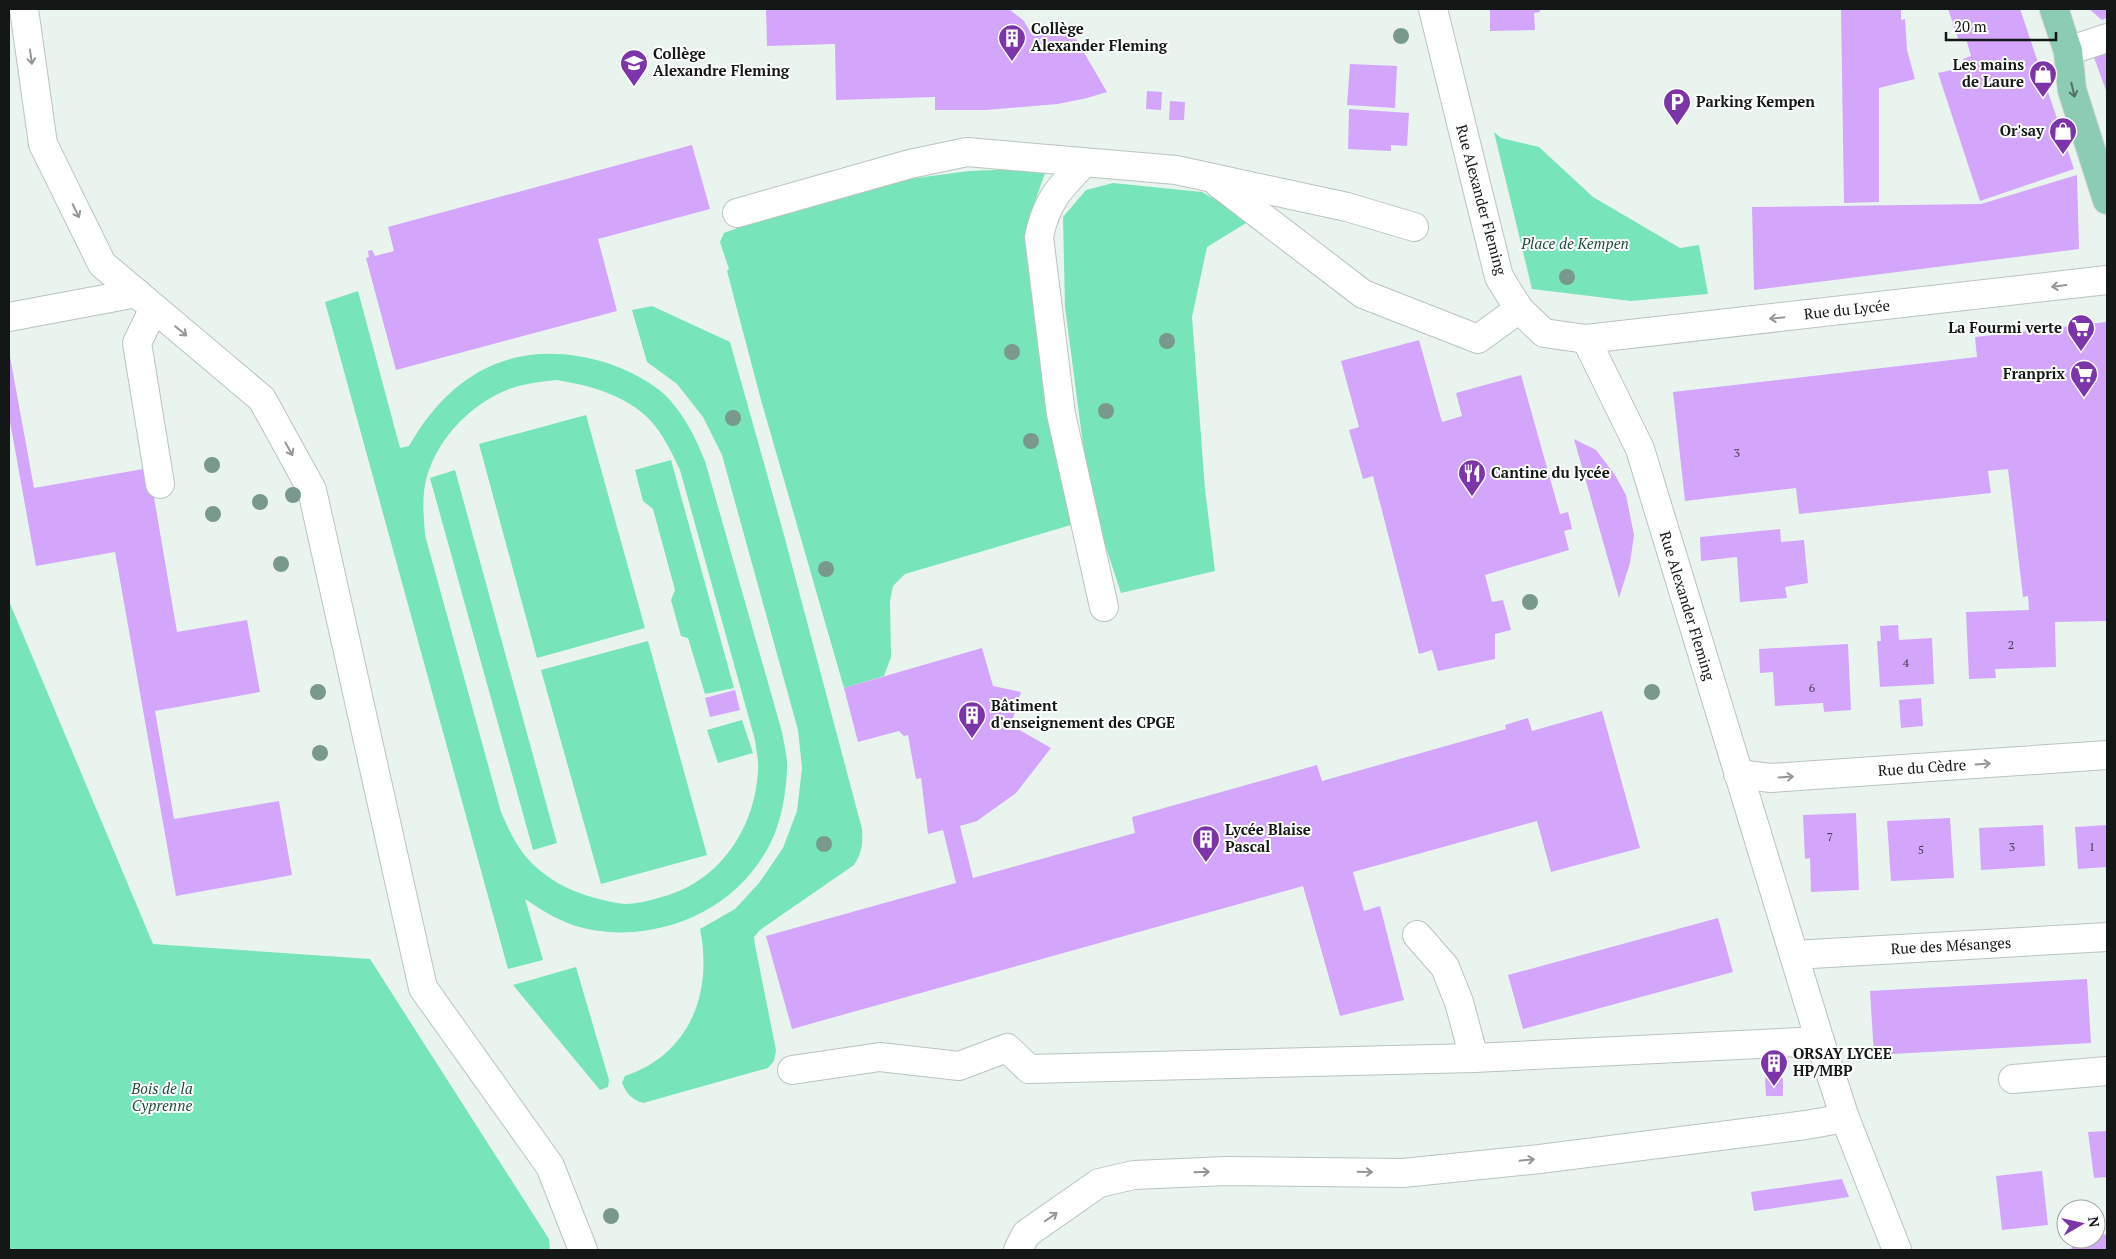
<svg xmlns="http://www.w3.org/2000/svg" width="2116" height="1259" font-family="'PT Serif',serif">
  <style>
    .green { fill: #77e5b9; fill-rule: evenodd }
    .building { fill: #d4a6fb }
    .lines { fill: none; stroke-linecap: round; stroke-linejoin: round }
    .minor-casing { stroke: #bac4bf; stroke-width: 30 }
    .major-casing { stroke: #d0d1d0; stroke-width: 30 }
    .minor { stroke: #fff; stroke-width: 28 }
    .major { stroke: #8cccb5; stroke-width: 28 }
    .tree { fill: #79998d }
    .oneway { stroke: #959796 }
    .oneway2 { stroke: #507265 }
    .labels { text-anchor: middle; stroke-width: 4; stroke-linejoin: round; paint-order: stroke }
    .number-label { font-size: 12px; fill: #433b4e }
    .poi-label { font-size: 15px; font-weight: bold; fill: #131715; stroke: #fff; text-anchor: start }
    .street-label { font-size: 15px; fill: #131715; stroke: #fff }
    .park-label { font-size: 15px; font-style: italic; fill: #1d4e3c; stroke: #fff }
  </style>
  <rect width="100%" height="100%" fill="#e9f4ef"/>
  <g class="green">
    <polygon points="1494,132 1501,138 1539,147 1593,197 1680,248 1699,245 1708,294 1631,301 1532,289"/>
    <polygon points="1019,169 1045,173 1032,210 1034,276 1074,515 1071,525 905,574 893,586 890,601 891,657 884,676 844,688 761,400 727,271 729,269 720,242 724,233 759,220 902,180 969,171"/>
    <polygon points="1113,183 1202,192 1251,220 1207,247 1192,317 1205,489 1215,571 1121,593 1100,529 1084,452 1065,307 1063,217 1086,190"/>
    <path d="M358,291L400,448L409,446C453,369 520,336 607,363C626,369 656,384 669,399C686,418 695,437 705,461L782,732C784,744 788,758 787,770C786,794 781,823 770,844C736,912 656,945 583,928C562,923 543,911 525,899L543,960L508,969L325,302ZM556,380C589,385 626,395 650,420C663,434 672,453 680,470L755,740C756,750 759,760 758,770C755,830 718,884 658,898C647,901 636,904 625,904C614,903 604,900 595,898C568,891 545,878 527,858C515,844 508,828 501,812L425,535C424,518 422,502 425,485C433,444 466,408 504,391C520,384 538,382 556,380Z"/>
    <path d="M652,306L730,342L784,535L862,829C863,844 862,853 854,865L760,930L754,937L755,945L776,1050L774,1061L768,1068L643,1103C631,1099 627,1094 622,1083L625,1076C690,1054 713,993 700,929L735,909L759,883L783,848L797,811L802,768L798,730L722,455L703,417L677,384L647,362L632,310Z"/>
    <polygon points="586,415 645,628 537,658 479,444"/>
    <polygon points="671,460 734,688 705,694 688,638 681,636 671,600 675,590 653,509 643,501 635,470"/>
    <polygon points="455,470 557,843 533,850 430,478"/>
    <polygon points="9,601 153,944 370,959 549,1239 550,1250 9,1250"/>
    <polygon points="648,641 707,855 601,884 541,670"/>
    <polygon points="742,720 753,753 718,763 707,730"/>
    <polygon points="576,967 609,1080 608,1087 600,1090 513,985"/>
  </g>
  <g class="building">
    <polygon points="766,9 1009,9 1024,21 1031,33 1072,32 1107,92 1087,98 1058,104 986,110 935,110 935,97 836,100 835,44 767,46"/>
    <polygon points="1490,9 1540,9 1540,12 1534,13 1535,30 1490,31"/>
    <polygon points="1841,9 1901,9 1901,20 1905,19 1907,50 1915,79 1879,88 1879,202 1844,203"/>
    <polygon points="1948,9 2020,9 2074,169 1980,201 1938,73 1965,67 1963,59 1971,56 1966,39 1959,41"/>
    <polygon points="2089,9 2107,9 2107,18 2102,20"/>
    <polygon points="2107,50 2107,93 2093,55"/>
    <polygon points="1350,64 1397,66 1395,108 1347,105"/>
    <polygon points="1147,91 1162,92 1161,110 1146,109"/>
    <polygon points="1170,101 1185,102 1184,120 1169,120"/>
    <polygon points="1349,109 1409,113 1407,146 1391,145 1391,151 1348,149"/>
    <polygon points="692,145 710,209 598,239 617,311 396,370 366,258 369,257 368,251 372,250 375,256 394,251 388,227"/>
    <polygon points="2077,175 2079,249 1754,290 1752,207 1981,204"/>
    <polygon points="2106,322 2107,621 2055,622 2056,667 1995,669 1996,678 1969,679 1966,612 2029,610 2028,596 2023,597 2008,469 1988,471 1991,493 1799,514 1796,488 1685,501 1673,392 1977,357 1975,337"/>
    <polygon points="1419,340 1442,422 1462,416 1456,393 1521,375 1560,514 1568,512 1572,529 1564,531 1569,550 1485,575 1492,602 1503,600 1511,630 1495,634 1495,659 1438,671 1432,650 1419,654 1373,476 1363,479 1349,430 1359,427 1341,361"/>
    <polygon points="9,351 34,488 149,468 177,632 247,620 260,692 155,711 174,819 279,801 292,875 176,896 115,552 36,566 9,416"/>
    <polygon points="1574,439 1596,450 1615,475 1626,495 1634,535 1630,563 1619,598"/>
    <polygon points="1780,529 1781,542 1804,540 1808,583 1785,587 1787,598 1740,602 1737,557 1701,561 1700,537"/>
    <polygon points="1898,625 1899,640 1932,638 1934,684 1880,687 1877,641 1881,641 1880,626"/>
    <polygon points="1848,644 1851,710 1824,712 1823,703 1775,706 1773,672 1760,673 1759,649"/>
    <polygon points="982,648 993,686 1021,692 1011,725 1051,748 1016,793 977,821 960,826 973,878 1135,833 1132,817 1317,765 1322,781 1506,729 1505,725 1528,718 1532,731 1602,711 1640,848 1551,872 1537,821 1353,872 1364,911 1380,906 1404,1000 1340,1016 1303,886 792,1029 766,936 956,883 943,830 928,834 921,778 916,779 908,735 904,736 899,731 858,742 844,688"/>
    <polygon points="735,690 740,710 710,717 705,698"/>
    <polygon points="1921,698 1923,726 1901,728 1899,700"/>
    <polygon points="1856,813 1859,890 1811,892 1810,858 1805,859 1803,815"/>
    <polygon points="1950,818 1954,878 1891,881 1887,821"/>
    <polygon points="2043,825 2045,866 1981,870 1979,828"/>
    <polygon points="2107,825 2107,867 2078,869 2075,827"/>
    <polygon points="1718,918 1733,972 1523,1029 1508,975"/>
    <polygon points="2087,979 2091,1043 1874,1055 1870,991"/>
    <polygon points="1765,1078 1783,1078 1783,1096 1766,1096"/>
    <polygon points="2107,1131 2107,1177 2094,1178 2088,1132"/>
    <polygon points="2042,1171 2048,1225 2002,1230 1996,1176"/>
    <polygon points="1842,1179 1849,1197 1754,1211 1751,1192"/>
    <polygon points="2107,1234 2107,1250 2071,1250 2074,1239 2096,1239 2096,1236"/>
  </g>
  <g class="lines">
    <g class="minor-casing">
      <g id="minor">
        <polyline points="24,9 43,144 102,264 262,399 312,490 423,988 550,1166 583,1250"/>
        <polyline points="1433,9 1499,277 1519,309 1544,333 1586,339 1640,449 1820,1041 1845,1118 1897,1250"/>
        <polyline points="2068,51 2107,38"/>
        <path d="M1084,163C1059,188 1046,202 1039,237L1061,414L1104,607"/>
        <polyline points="1218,183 1363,294 1478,339 1519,309"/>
        <polyline points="737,213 910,164 967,152 1176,170 1347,207 1414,227"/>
        <polyline points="154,308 137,343 160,484"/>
        <polyline points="9,317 137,293"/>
        <polyline points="1586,339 2107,280"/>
        <polyline points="1738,774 1771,778 2107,755"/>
        <polyline points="1417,935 1445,967 1459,1002 1474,1058"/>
        <polyline points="1794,955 2107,937"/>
        <polyline points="792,1070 880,1057 959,1066 1007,1048 1029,1069 1474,1058 1820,1041"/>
        <polyline points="2013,1079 2107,1071"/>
        <polyline points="1018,1250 1026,1234 1099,1183 1134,1175 1227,1171 1403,1173 1540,1159 1806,1125 1845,1118"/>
      </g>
    </g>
    <g class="major-casing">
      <polyline id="major" points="2054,9 2068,51 2072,90 2107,200"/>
    </g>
    <use href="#minor" class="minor"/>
    <use href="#major" class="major"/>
  </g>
  <g class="tree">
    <circle cx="1401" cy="36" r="8"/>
    <circle cx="1567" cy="277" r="8"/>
    <circle cx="1167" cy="341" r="8"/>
    <circle cx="1012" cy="352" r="8"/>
    <circle cx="1106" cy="411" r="8"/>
    <circle cx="733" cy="418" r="8"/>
    <circle cx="1031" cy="441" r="8"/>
    <circle cx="212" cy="465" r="8"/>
    <circle cx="293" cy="495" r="8"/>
    <circle cx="260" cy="502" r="8"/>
    <circle cx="213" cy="514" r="8"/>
    <circle cx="281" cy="564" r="8"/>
    <circle cx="826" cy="569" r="8"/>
    <circle cx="1530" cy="602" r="8"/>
    <circle cx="318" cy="692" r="8"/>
    <circle cx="1652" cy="692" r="8"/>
    <circle cx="320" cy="753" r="8"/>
    <circle cx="824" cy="844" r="8"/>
    <circle cx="611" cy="1216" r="8"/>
  </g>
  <defs><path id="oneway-shaft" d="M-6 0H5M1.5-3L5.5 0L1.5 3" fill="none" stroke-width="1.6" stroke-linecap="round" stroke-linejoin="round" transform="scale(1.25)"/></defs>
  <g class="oneway">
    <use href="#oneway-shaft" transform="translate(31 57) rotate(82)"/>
    <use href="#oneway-shaft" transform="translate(76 211) rotate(64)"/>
    <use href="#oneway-shaft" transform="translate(2059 286) rotate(173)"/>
    <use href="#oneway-shaft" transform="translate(1777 318) rotate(174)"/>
    <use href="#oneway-shaft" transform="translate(181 331) rotate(40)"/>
    <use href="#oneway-shaft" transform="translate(289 449) rotate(61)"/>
    <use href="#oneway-shaft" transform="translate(1983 764) rotate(-4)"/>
    <use href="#oneway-shaft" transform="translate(1786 777) rotate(-4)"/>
    <use href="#oneway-shaft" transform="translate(1527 1160) rotate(-6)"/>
    <use href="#oneway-shaft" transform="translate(1202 1172) rotate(-2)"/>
    <use href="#oneway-shaft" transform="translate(1365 1172) rotate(1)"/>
    <use href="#oneway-shaft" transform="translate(1051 1217) rotate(-35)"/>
  </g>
  <use class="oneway2" href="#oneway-shaft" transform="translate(2073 90) rotate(77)"/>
  <defs>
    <g id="building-pin" transform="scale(1.4375)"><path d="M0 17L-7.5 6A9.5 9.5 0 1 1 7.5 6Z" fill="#7b35a9" stroke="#fff"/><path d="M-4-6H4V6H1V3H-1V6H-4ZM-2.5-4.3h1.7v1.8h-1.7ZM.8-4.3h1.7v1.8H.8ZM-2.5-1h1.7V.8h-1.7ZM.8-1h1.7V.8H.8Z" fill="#fff"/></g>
    <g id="school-pin" transform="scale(1.4375)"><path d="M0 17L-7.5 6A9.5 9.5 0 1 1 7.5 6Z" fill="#7b35a9" stroke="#fff"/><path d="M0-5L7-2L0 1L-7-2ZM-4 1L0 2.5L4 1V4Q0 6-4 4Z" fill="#fff"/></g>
    <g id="shop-pin" transform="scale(1.4375)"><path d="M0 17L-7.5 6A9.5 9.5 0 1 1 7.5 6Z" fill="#7b35a9" stroke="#fff"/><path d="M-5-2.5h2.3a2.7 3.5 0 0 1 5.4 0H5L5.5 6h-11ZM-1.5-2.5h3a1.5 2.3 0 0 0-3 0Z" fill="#fff"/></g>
    <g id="parking-pin" transform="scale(1.4375)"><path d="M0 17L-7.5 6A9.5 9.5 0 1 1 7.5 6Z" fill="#7b35a9" stroke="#fff"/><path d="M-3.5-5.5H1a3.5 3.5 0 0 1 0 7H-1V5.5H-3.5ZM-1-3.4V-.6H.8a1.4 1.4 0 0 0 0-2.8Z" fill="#fff"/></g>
    <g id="supermarket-pin" transform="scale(1.4375)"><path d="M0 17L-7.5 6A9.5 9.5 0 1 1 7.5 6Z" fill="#7b35a9" stroke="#fff"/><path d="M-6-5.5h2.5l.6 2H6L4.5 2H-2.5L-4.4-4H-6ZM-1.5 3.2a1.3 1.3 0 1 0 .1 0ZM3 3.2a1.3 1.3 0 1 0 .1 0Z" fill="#fff"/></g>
    <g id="restaurant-pin" transform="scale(1.4375)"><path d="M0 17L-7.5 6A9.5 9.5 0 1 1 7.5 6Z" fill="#7b35a9" stroke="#fff"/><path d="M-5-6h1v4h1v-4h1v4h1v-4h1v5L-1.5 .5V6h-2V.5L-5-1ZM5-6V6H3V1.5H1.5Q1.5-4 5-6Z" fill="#fff"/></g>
  </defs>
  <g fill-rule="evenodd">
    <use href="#building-pin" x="1012" y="38"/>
    <use href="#school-pin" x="634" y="63"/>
    <use href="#shop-pin" x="2043" y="74"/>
    <use href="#parking-pin" x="1677" y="102"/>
    <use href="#shop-pin" x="2063" y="131"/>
    <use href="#supermarket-pin" x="2081" y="328"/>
    <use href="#supermarket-pin" x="2084" y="374"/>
    <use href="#restaurant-pin" x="1472" y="473"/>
    <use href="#building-pin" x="972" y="715"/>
    <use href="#building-pin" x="1206" y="839"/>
    <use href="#building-pin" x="1774" y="1063"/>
  </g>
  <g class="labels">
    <g class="number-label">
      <text x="1737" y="457">3</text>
      <text x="2011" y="649">2</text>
      <text x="1906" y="667">4</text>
      <text x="1812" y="692">6</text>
      <text x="1830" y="841">7</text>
      <text x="2012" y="851">3</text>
      <text x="2092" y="851">1</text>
      <text x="1921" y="854">5</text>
    </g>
    <g class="poi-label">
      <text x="1031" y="34">Collège<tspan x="1031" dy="17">Alexander Fleming</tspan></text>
      <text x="653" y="59">Collège<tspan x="653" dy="17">Alexandre Fleming</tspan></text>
      <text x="2024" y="70" text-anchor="end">Les mains<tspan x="2024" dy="17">de Laure</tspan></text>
      <text x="1696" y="107">Parking Kempen</text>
      <text x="2044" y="136" text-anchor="end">Or'say</text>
      <text x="2062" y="333" text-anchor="end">La Fourmi verte</text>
      <text x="2065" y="379" text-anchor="end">Franprix</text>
      <text x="1491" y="478">Cantine du lycée</text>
      <text x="991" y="711">Bâtiment<tspan x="991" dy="17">d'enseignement des CPGE</tspan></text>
      <text x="1225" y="835">Lycée Blaise<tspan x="1225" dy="17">Pascal</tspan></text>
      <text x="1793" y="1059">ORSAY LYCEE<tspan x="1793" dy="17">HP/MBP</tspan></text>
    </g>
    <g class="street-label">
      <text transform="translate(1481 200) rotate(75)" y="5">Rue Alexander Fleming</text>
      <text transform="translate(1847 310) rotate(-6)" y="5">Rue du Lycée</text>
      <text transform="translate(1687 606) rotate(73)" y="5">Rue Alexander Fleming</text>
      <text transform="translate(1922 768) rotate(-4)" y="5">Rue du Cèdre</text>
      <text transform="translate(1951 946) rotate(-3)" y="5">Rue des Mésanges</text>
    </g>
    <g class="park-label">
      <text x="1575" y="249">Place de Kempen</text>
      <text x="162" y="1094">Bois de la<tspan x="162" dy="17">Cyprenne</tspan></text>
    </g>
  </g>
  <rect width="2116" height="1259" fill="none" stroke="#131715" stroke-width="20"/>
  <g transform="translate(2081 1224) rotate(81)"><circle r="24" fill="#ffffff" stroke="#a1a2a1"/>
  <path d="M0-4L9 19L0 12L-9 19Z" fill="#7b35a9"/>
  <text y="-8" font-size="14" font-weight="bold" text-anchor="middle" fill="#131715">N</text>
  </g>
  <path d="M1946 32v8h110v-8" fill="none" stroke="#131715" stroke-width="2.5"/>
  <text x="1954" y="32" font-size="15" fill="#131715" stroke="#ffffff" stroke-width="4" paint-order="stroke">20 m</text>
</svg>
